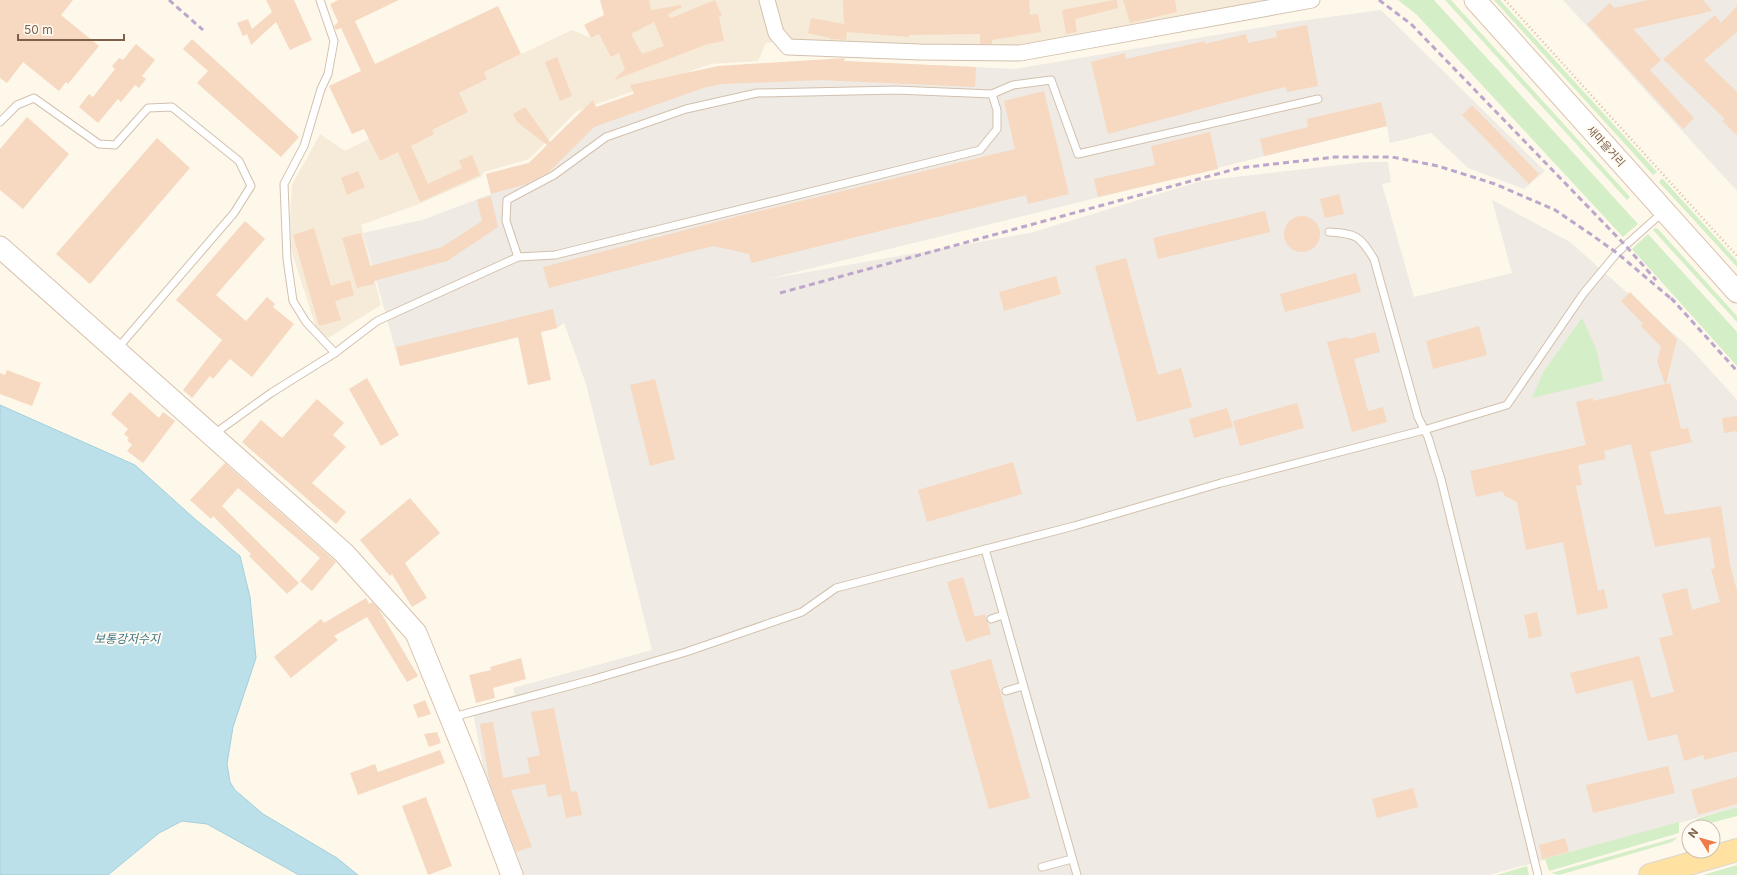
<svg xmlns="http://www.w3.org/2000/svg" width="1737" height="875" font-family="Inter,'Noto Sans KR',sans-serif">
  <style>
    .residential { fill: #f6ebd8 }
    .industrial { fill: #efeae3 }
    .green { fill: #d4eec7 }
    .water { fill: #bce0ea; stroke: #a2d0dd }
    .building { fill: #f6d9c0; fill-rule: evenodd }
    .lines { fill: none; stroke-linecap: round; stroke-linejoin: round }
    .lane-casing { stroke: #d2c1ae; stroke-width: 9 }
    .street-casing { stroke: #d2c1ae; stroke-width: 17 }
    .secondary-casing { stroke: #d8c3ae; stroke-width: 23 }
    .primary-casing { stroke: #ddd6d0; stroke-width: 24 }
    .path { stroke: #dcbca2; stroke-width: 2.5; stroke-dasharray: 1 3; stroke-linecap: butt }
    .lane { stroke: #fff; stroke-width: 7 }
    .street { stroke: #fff; stroke-width: 15 }
    .secondary { stroke: #fff; stroke-width: 21 }
    .primary { stroke: #ffe2a1; stroke-width: 22 }
    .rail { stroke: #bca6cb; stroke-width: 3; stroke-dasharray: 6 4; stroke-linecap: butt }
    .labels { text-anchor: middle; stroke-width: 4; stroke-linejoin: round; paint-order: stroke }
    .street-label { font-size: 11px; fill: #7c604a; stroke: #fffbf3 }
    .water-label { font-size: 12px; font-style: italic; fill: #3f7789; stroke: #fffbf3 }
  </style>
  <rect width="100%" height="100%" fill="#fef8eb"/>
  <polygon class="residential" points="649,0 1269,0 1044,42 992,48 800,40 766,43 758,61 711,64 577,111 529,159 484,172 481,177 419,204 361,225 381,305 328,338 316,327 292,253 290,218 292,185 320,134 345,151 443,102 443,91 572,30 591,38 650,9"/>
  <g class="industrial">
    <polygon points="1563,0 1737,0 1737,191"/>
    <polygon points="1381,10 1545,171 1524,189 1468,168 1431,133 1390,143 1387,126 768,279 1030,233 1201,181 1366,162 1388,162 1391,182 1382,184 1414,297 1512,273 1492,200 1570,242 1691,349 1737,400 1737,807 1489,875 520,875 489,796 472,708 515,695 513,688 652,650 586,384 564,323 557,328 400,366 363,233 422,220 491,194 486,174 529,163 580,113 697,71 822,60 1015,69 1292,22"/>
  </g>
  <g class="green">
    <polygon points="1398,0 1434,0 1638,224 1623,237 1417,15"/>
    <polygon points="1445,0 1451,0 1630,197 1627,200"/>
    <polygon points="1494,0 1500,0 1657,172 1653,175"/>
    <polygon points="1662,178 1737,261 1737,267 1659,182"/>
    <polygon points="1655,228 1658,229 1737,316 1737,322 1653,230"/>
    <polygon points="1648,234 1737,332 1737,366 1632,249"/>
    <polygon points="1582,318 1597,351 1603,381 1532,398 1544,371"/>
    <polygon points="1737,807 1737,816 1703,825 1696,819"/>
    <polygon points="1679,822 1679,833 1549,871 1545,859"/>
    <polygon points="1678,837 1672,842 1559,875 1551,873"/>
    <polygon points="1737,865 1737,875 1703,875"/>
    <polygon points="1527,866 1529,875 1497,875"/>
  </g>
  <polygon class="water" points="0,405 135,465 196,520 240,556 250,597 256,658 233,727 227,764 230,782 235,790 263,814 337,858 358,875 299,875 207,824 182,821 159,833 108,875 0,875"/>
  <g class="building">
    <polygon points="0,0 73,0 61,15 99,46 68,84 66,82 59,91 23,62 7,83 0,78"/>
    <polygon points="266,0 294,0 312,40 290,50 276,22 251,45 247,34 243,36 237,23 248,19 252,29 272,12"/>
    <polygon points="338,0 399,0 355,21 375,64 498,6 521,54 484,72 487,79 459,93 468,112 432,130 434,134 411,146 428,184 462,168 459,161 472,155 480,175 420,202 398,152 380,161 364,129 352,134 329,86 361,71 341,28 336,30 334,26 338,22 330,4"/>
    <path d="M600,0H649L651,10L681,5L682,7L667,15L671,18L715,0L722,16L719,17L724,41L708,44L614,80L625,69L619,53L611,57L599,34L591,38L584,25L604,15ZM654,22L664,46L642,54L631,34Z"/>
    <polygon points="843,0 1029,0 1030,15 1038,14 1041,32 992,40 992,44 980,44 980,34 909,35 909,37 847,32 846,40 830,39 830,38 808,33 811,18 844,24"/>
    <polygon points="1114,0 1117,0 1118,8 1075,19 1077,32 1066,34 1062,10"/>
    <polygon points="1123,0 1175,0 1177,12 1130,23"/>
    <polygon points="1648,0 1703,0 1712,11 1633,29 1661,60 1650,70 1694,118 1683,129 1587,24 1610,3 1614,8"/>
    <polygon points="1737,6 1737,32 1704,60 1737,92 1737,135 1722,121 1725,119 1663,59 1715,15 1721,23"/>
    <polygon points="1307,25 1318,86 1287,92 1286,87 1260,93 1108,134 1091,62 1125,53 1126,59 1205,41 1205,44 1246,34 1248,43 1277,37 1276,31"/>
    <polygon points="192,39 299,137 281,157 197,83 208,71 183,49"/>
    <polygon points="136,44 155,60 142,76 146,79 139,88 135,85 121,102 118,99 98,123 79,107 89,94 93,97 115,69 112,66 119,58 123,60"/>
    <polygon points="557,57 572,96 560,101 545,62"/>
    <polygon points="845,58 844,61 976,67 975,87 821,80 722,84 703,88 594,127 548,173 526,184 491,194 486,174 529,163 547,145 517,122 513,114 525,107 550,142 593,100 596,107 634,94 630,85 718,66"/>
    <polygon points="1044,91 1069,194 1028,204 1026,195 751,263 749,254 713,246 549,288 543,267 739,216 1015,149 1004,101"/>
    <polygon points="1381,102 1387,126 1264,156 1260,139 1308,127 1307,119"/>
    <polygon points="1472,105 1539,174 1529,184 1462,115"/>
    <polygon points="27,117 69,154 23,209 0,190 0,149"/>
    <polygon points="1210,132 1218,169 1098,197 1094,179 1155,165 1151,146"/>
    <polygon points="157,138 190,168 90,284 56,254"/>
    <polygon points="358,171 365,187 347,195 341,178"/>
    <polygon points="1339,194 1344,214 1325,218 1320,199"/>
    <polygon points="491,196 498,227 447,261 374,281 374,284 357,288 342,238 361,233 370,266 442,247 482,221 477,200"/>
    <polygon points="1265,211 1270,232 1158,259 1153,238"/>
    <circle cx="1302" cy="234" r="18"/>
    <polygon points="245,221 265,239 216,295 246,321 267,297 275,304 273,307 294,324 252,377 230,359 213,379 210,376 192,398 183,390 222,340 176,300"/>
    <polygon points="314,228 331,286 350,280 354,295 335,301 341,320 319,326 293,235"/>
    <polygon points="1126,258 1158,375 1181,368 1192,407 1137,422 1095,266"/>
    <polygon points="1356,273 1361,292 1285,312 1280,294"/>
    <polygon points="1056,276 1061,294 1004,311 999,292"/>
    <polygon points="1630,292 1677,339 1666,384 1670,383 1681,429 1688,428 1692,442 1650,452 1665,515 1721,506 1730,564 1737,591 1737,751 1705,760 1703,755 1684,761 1677,734 1648,741 1632,680 1576,694 1570,673 1639,656 1651,698 1674,692 1659,638 1673,635 1662,594 1687,588 1692,610 1720,602 1711,569 1715,568 1710,537 1655,547 1631,444 1604,451 1606,459 1578,465 1582,485 1576,486 1598,591 1604,589 1608,608 1577,615 1563,542 1526,550 1517,502 1505,496 1502,491 1476,497 1470,471 1586,445 1576,402 1593,398 1593,401 1665,384 1657,361 1661,347 1641,326 1643,324 1621,301"/>
    <polygon points="553,309 557,328 541,332 551,380 528,385 518,337 400,366 396,347"/>
    <polygon points="1479,326 1487,355 1433,369 1426,341"/>
    <polygon points="1375,332 1380,352 1354,359 1368,411 1383,407 1387,422 1352,432 1327,342 1348,337 1349,339"/>
    <polygon points="7,370 41,383 32,406 0,394 0,373 5,375"/>
    <polygon points="367,378 399,435 381,446 349,389"/>
    <polygon points="655,379 675,459 650,466 630,385"/>
    <polygon points="130,392 159,418 163,412 175,421 143,463 127,451 132,445 127,440 129,438 124,434 128,429 111,414"/>
    <polygon points="317,399 344,423 333,435 346,447 312,483 346,512 336,524 242,442 261,420 282,438"/>
    <polygon points="1297,403 1304,428 1240,446 1233,421"/>
    <polygon points="1227,408 1233,427 1194,438 1189,419"/>
    <polygon points="1737,416 1737,431 1724,433 1722,418"/>
    <polygon points="1013,462 1022,494 927,522 918,490"/>
    <polygon points="225,463 336,562 312,591 300,581 320,558 238,488 222,506 299,583 287,594 249,556 251,554 213,516 211,519 190,500"/>
    <polygon points="410,498 440,533 405,563 427,598 412,607 392,574 390,576 360,540"/>
    <polygon points="963,577 975,617 985,614 991,634 966,642 947,582"/>
    <polygon points="366,598 369,604 372,602 378,608 418,676 407,682 367,617 334,636 338,640 291,678 274,657 321,619 324,623"/>
    <polygon points="1537,612 1542,636 1529,639 1524,615"/>
    <polygon points="521,658 526,679 493,688 495,698 476,703 469,675 491,670 490,667"/>
    <polygon points="991,659 1030,798 989,809 950,671"/>
    <polygon points="425,700 431,714 418,718 413,705"/>
    <polygon points="554,708 571,792 548,797 545,784 511,790 532,847 516,852 490,784 480,724 493,722 503,778 530,773 527,758 540,755 531,712"/>
    <polygon points="437,732 441,743 429,747 424,734"/>
    <polygon points="440,750 445,763 358,795 350,773 375,764 378,772"/>
    <polygon points="1668,766 1675,793 1593,813 1586,785"/>
    <polygon points="1737,777 1737,804 1698,815 1691,790"/>
    <polygon points="1413,788 1418,807 1377,818 1372,799"/>
    <polygon points="577,791 582,815 566,818 561,794"/>
    <polygon points="426,797 452,866 428,875 402,806"/>
    <polygon points="1565,838 1569,852 1542,859 1539,845"/>
  </g>
  <g class="lines">
    <g class="lane-casing">
      <g id="lane">
        <polyline points="320,0 334,41 328,74 321,89 304,146 284,184 287,259 293,301 306,322 335,353"/>
        <polyline points="0,122 17,105 34,98 99,144 115,145 148,108 172,107 239,161 251,186 234,213 117,349"/>
        <path d="M1329,232C1357,234 1359,235 1374,259L1418,417L1428,437L1441,479L1538,875"/>
        <polyline points="518,257 506,221 507,200 554,175 606,137 686,109 757,93 896,90 992,94"/>
        <polyline points="214,434 271,393 335,353 377,321 518,257 555,255 980,150 997,129 997,110 992,94 1013,85 1051,80 1078,154 1318,99"/>
        <polyline points="985,549 1077,875"/>
        <polyline points="991,619 1003,615"/>
        <polyline points="1006,691 1023,686"/>
        <polyline points="453,717 591,680 686,652 802,612 836,588 1074,526 1221,483 1424,430 1507,405 1583,294 1617,253 1663,212"/>
        <polyline points="1042,867 1072,859"/>
      </g>
    </g>
    <g class="street-casing">
      <polyline id="street" points="767,0 776,33 788,47 920,52 1020,53 1312,0"/>
    </g>
    <g class="secondary-casing">
      <g id="secondary">
        <polyline points="1475,0 1737,292"/>
        <polyline points="0,247 344,553 416,633 476,780 512,875"/>
      </g>
    </g>
    <g class="primary-casing">
      <polyline id="primary" points="1650,875 1737,850"/>
    </g>
    <polyline class="path" points="1505,0 1737,256"/>
    <use href="#lane" class="lane"/>
    <use href="#street" class="street"/>
    <use href="#secondary" class="secondary"/>
    <use href="#primary" class="primary"/>
    <g class="rail">
      <polyline points="169,0 203,30"/>
      <polyline points="1379,0 1411,24 1625,245 1656,280"/>
      <polyline points="780,293 1239,168 1335,157 1392,157 1438,166 1495,184 1555,210 1589,233 1617,253 1675,302"/>
      <polyline points="1671,298 1737,371"/>
    </g>
  </g>
  <g class="labels">
    <g class="street-label">
      <text transform="translate(1606 146) rotate(48)" y="4">새마을거리</text>
    </g>
    <g class="water-label">
      <text x="127" y="643">보통강저수지</text>
    </g>
  </g>
  <g transform="translate(1701 839) rotate(307)"><circle r="19" fill="#fffbf3" stroke="#cbbdaf"/>
  <path d="M0-3L7 15L0 10L-7 15Z" fill="#ef7948"/>
  <text y="-6" font-size="11" font-weight="bold" text-anchor="middle" fill="#7c604a">N</text>
  </g>
  <path d="M18 34v6h106v-6" fill="none" stroke="#7c604a" stroke-width="2"/>
  <text x="24" y="34" font-size="12" fill="#7c604a" stroke="#fffbf3" stroke-width="3" paint-order="stroke">50 m</text>
</svg>
